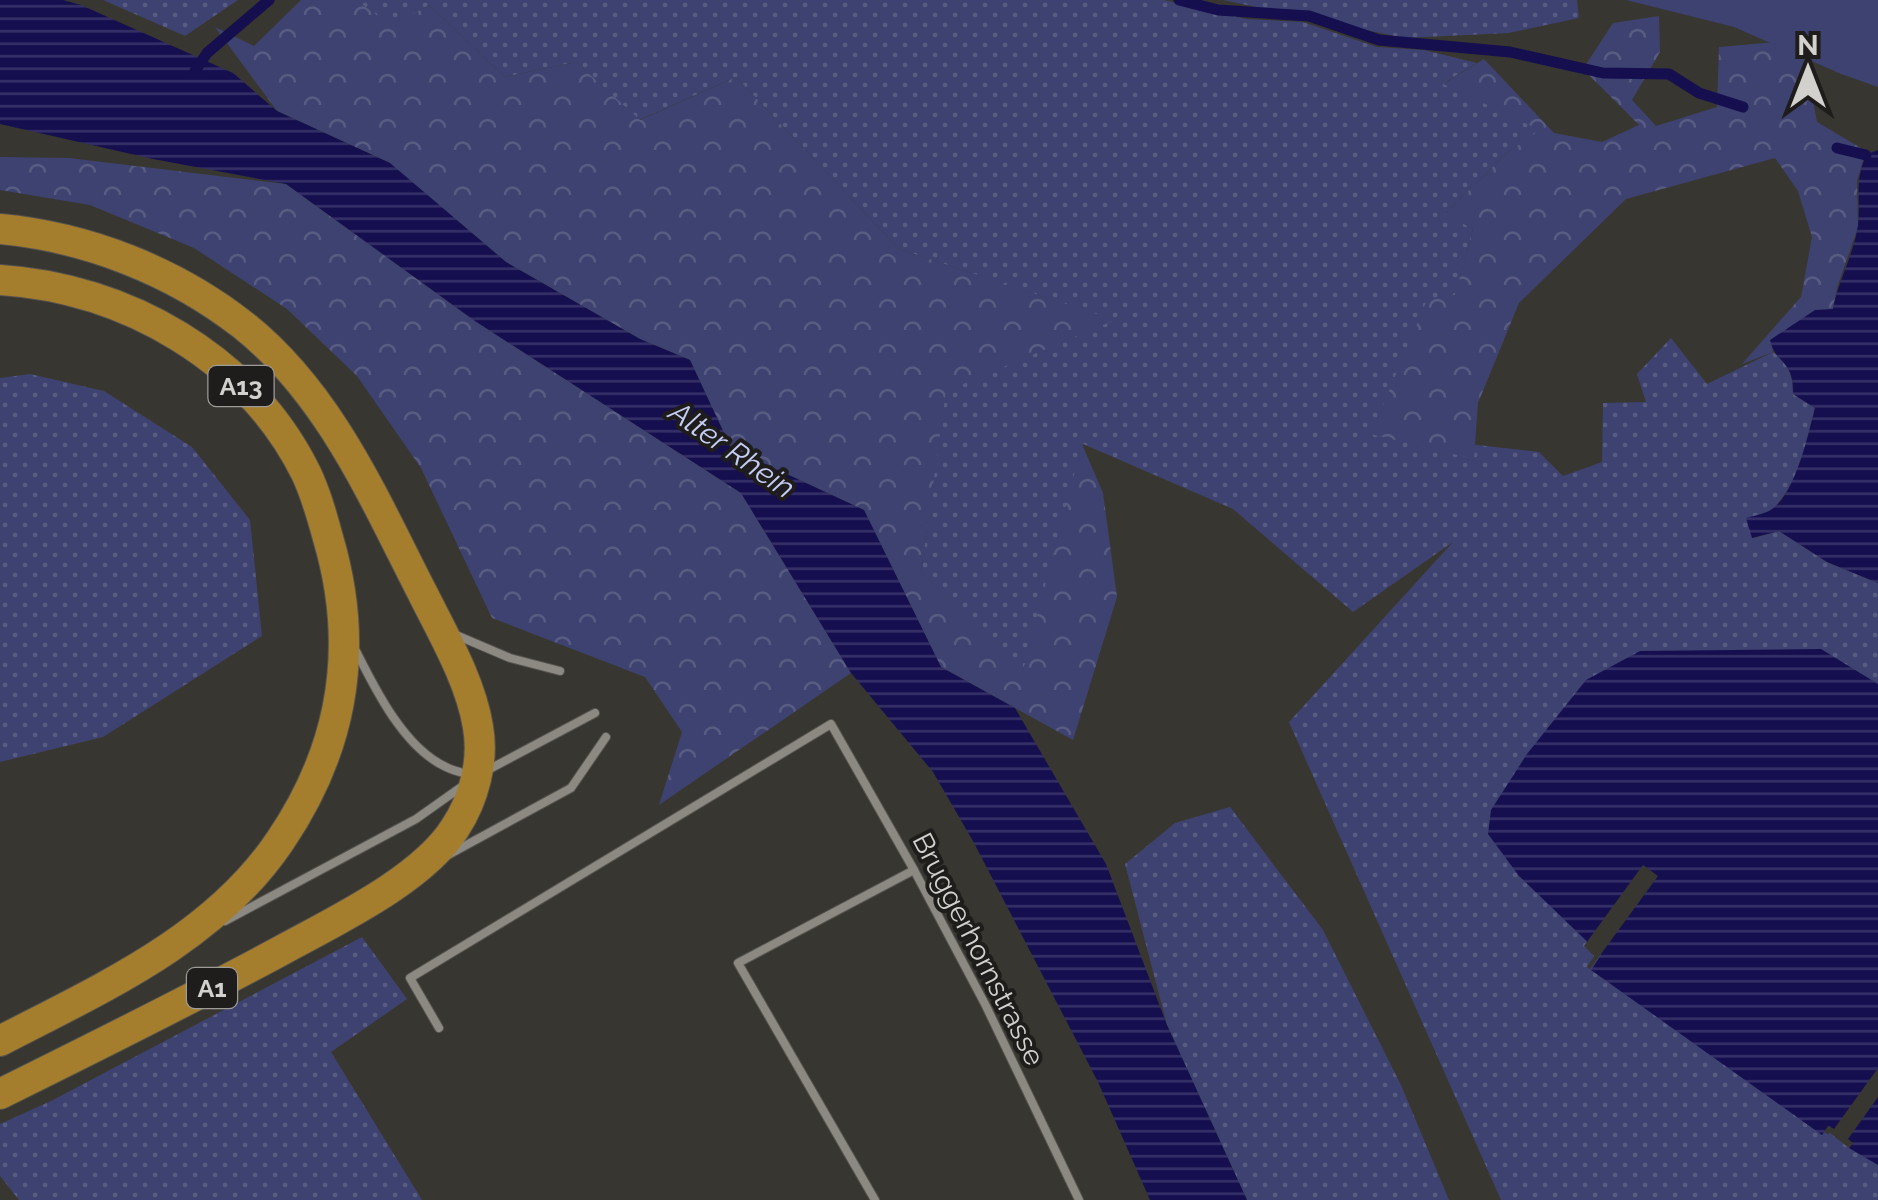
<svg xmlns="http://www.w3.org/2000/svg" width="1878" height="1200" font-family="Raleway,sans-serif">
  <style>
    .grass { fill: url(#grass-dots) }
    .forest { fill: url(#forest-crowns) }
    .garden { fill: #3d4270 }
    .water { fill: url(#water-rules) }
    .pier { fill: #383630 }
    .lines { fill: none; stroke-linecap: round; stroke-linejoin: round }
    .stream { stroke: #150f4f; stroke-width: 11 }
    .service-casing { stroke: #56534f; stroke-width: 10 }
    .motorway-casing { stroke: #56534f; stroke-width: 32 }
    .service { stroke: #8c8983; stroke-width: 8 }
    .motorway { stroke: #a57e2d; stroke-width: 30 }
    .labels { text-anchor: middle; stroke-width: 8; stroke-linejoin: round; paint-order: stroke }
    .shield { fill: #1e1d1b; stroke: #9d9b98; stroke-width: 2.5 }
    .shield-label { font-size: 25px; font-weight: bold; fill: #d3d1ce }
    .street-label { font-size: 28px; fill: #d3d1ce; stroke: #1e1d1b }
    .water-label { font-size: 30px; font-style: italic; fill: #c6cdf5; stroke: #1e1d1b }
  </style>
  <defs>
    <pattern id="grass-dots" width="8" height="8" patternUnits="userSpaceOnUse" patternTransform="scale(2.5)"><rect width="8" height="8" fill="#3d4270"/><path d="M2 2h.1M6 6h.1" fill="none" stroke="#585c83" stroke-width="1.8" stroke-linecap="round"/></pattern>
    <pattern id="forest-crowns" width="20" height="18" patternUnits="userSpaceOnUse" patternTransform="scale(2.5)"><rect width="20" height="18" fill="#3d4270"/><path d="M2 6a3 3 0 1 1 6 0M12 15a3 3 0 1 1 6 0" fill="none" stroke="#585c83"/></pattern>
    <pattern id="water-rules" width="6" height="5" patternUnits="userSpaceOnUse" patternTransform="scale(2.5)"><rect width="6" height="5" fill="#150f4f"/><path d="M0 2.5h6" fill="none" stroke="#363167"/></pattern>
  </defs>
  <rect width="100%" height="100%" fill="#383630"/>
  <g class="grass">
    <polygon points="103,0 238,0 185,36"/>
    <path d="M356,0H1164L1247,19L1303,22L1377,47L1424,50L1477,63L1444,83L1541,130L1507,153L1446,213L1473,229L1455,296L1372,433L1539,452L1563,476L1602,462L1603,403L1646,402L1637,374L1671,338L1707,384L1773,352C1788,365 1793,373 1793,394L1815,408L1804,451L1792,484L1753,538L1779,531L1827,562L1878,583V1200H1501L1289,722L1453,542L1353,612L1233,509L1083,444L1023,672L921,572L945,391L1113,320L899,249L736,77L639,120L576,62L505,77L429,5L392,27Z"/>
    <polygon points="1223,0 1577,0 1579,18 1509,33 1404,38"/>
    <polygon points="30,374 104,391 192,447 250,520 262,636 103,737 0,762 0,378"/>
    <polygon points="1230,807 1323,930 1401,1085 1449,1200 1247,1200 1167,1025 1125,864 1175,823"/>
    <polygon points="362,937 407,999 331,1052 422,1200 19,1200 0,1176 0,1124 51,1101"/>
  </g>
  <g class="forest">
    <polygon points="301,0 356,0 392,26 429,5 505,77 576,62 640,120 736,77 899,249 1115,320 946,391 921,572 1023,671 1082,444 1103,493 1117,597 1073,740 941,667 864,510 731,448 690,360 640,339 506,262 388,162 277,111 215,27 254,46"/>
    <polygon points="1659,16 1660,52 1632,100 1656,126 1717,107 1719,47 1801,40 1817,122 1866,151 1857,181 1858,227 1837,288 1833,309 1771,340 1773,352 1742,364 1801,297 1812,237 1798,191 1775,158 1626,199 1519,303 1478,403 1474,459 1371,434 1427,300 1455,295 1473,229 1445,214 1507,153 1540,130 1443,84 1484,59 1554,133 1602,142 1639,125 1583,69 1613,23"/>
    <polygon points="0,157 69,158 286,184 475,321 741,493 851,673 659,805 682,732 645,677 492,618 421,468 357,376 287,309 194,248 90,205 0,190"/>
  </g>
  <polygon class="garden" points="1626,0 1878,0 1878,87 1841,74 1734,27"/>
  <g class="water">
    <polygon points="0,0 63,0 81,5 233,73 277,111 390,163 506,262 640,339 690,360 731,448 864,510 941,667 1015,708 1106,864 1167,1025 1247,1200 1150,1200 1098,1082 974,843 933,772 851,673 741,493 475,321 286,184 153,159 0,124"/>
    <path d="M1878,150V583L1827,562L1779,531L1752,538L1746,518C1753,516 1763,514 1769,511C1795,497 1808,435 1815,408L1793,394C1794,359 1776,365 1770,340L1815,310L1833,309C1838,281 1854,254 1858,225C1861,198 1854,183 1866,155Z"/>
    <polygon points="1821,649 1878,684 1878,1165 1849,1148 1852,1143 1829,1126 1822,1135 1591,970 1601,955 1519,876 1488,834 1491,810 1527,754 1586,680 1640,651"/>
  </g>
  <g class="pier">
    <polygon points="1643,865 1658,876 1590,969 1587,967 1594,956 1584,946"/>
    <polygon points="1878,1068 1878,1097 1848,1139 1853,1143 1849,1148 1830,1133 1828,1134 1824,1132 1828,1126 1834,1129"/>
  </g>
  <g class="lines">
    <g class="stream">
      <polyline points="1179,0 1218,10 1309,16 1379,40 1510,52 1603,73 1669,74 1699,93 1743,107"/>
      <polyline points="195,71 207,53 269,0"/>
      <polyline points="1837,148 1866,155"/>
    </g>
    <g class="service-casing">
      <g id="service">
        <polyline points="456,635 510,658 560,671"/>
        <path d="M355,649C375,689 404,748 446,767C453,771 462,772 469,775"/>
        <polyline points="484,772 595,713"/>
        <polyline points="448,855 571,788 606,737"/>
        <polyline points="225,921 416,819 464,785"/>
        <polyline points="439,1028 410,978 831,724 914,870 986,1006 1079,1200"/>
        <polyline points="875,1200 738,963 914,870"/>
      </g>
    </g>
    <g class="motorway-casing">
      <g id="motorway">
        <path d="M0,229C87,237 174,271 243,325C330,394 374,499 423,594C443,634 471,682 478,727C484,761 474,799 455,828C423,879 337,920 284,949C190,1000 95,1047 0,1094"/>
        <path d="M0,280C126,288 249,358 306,473C316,494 322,516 328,538C360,646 344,747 280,841C214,939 102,988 0,1041"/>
      </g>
    </g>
    <use href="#service" class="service"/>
    <use href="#motorway" class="motorway"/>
  </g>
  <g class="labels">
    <g class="shield">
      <rect x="208.5" y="366" width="65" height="40" rx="8"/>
      <rect x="187" y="968" width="50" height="40" rx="8"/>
    </g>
    <g class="shield-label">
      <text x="241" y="395">A13</text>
      <text x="212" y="997">A1</text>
    </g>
    <g class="street-label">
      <text transform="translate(979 949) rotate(63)" y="10">Bruggerhornstrasse</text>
    </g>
    <g class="water-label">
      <text transform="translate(732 450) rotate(35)" y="10">Alter Rhein</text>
    </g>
  </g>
  <g transform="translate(1808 70)" stroke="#1e1d1b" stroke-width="8" paint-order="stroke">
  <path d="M0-8L18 38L0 25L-18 38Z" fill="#d3d1ce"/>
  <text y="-15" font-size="28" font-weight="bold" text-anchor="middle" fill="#d3d1ce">N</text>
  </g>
</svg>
